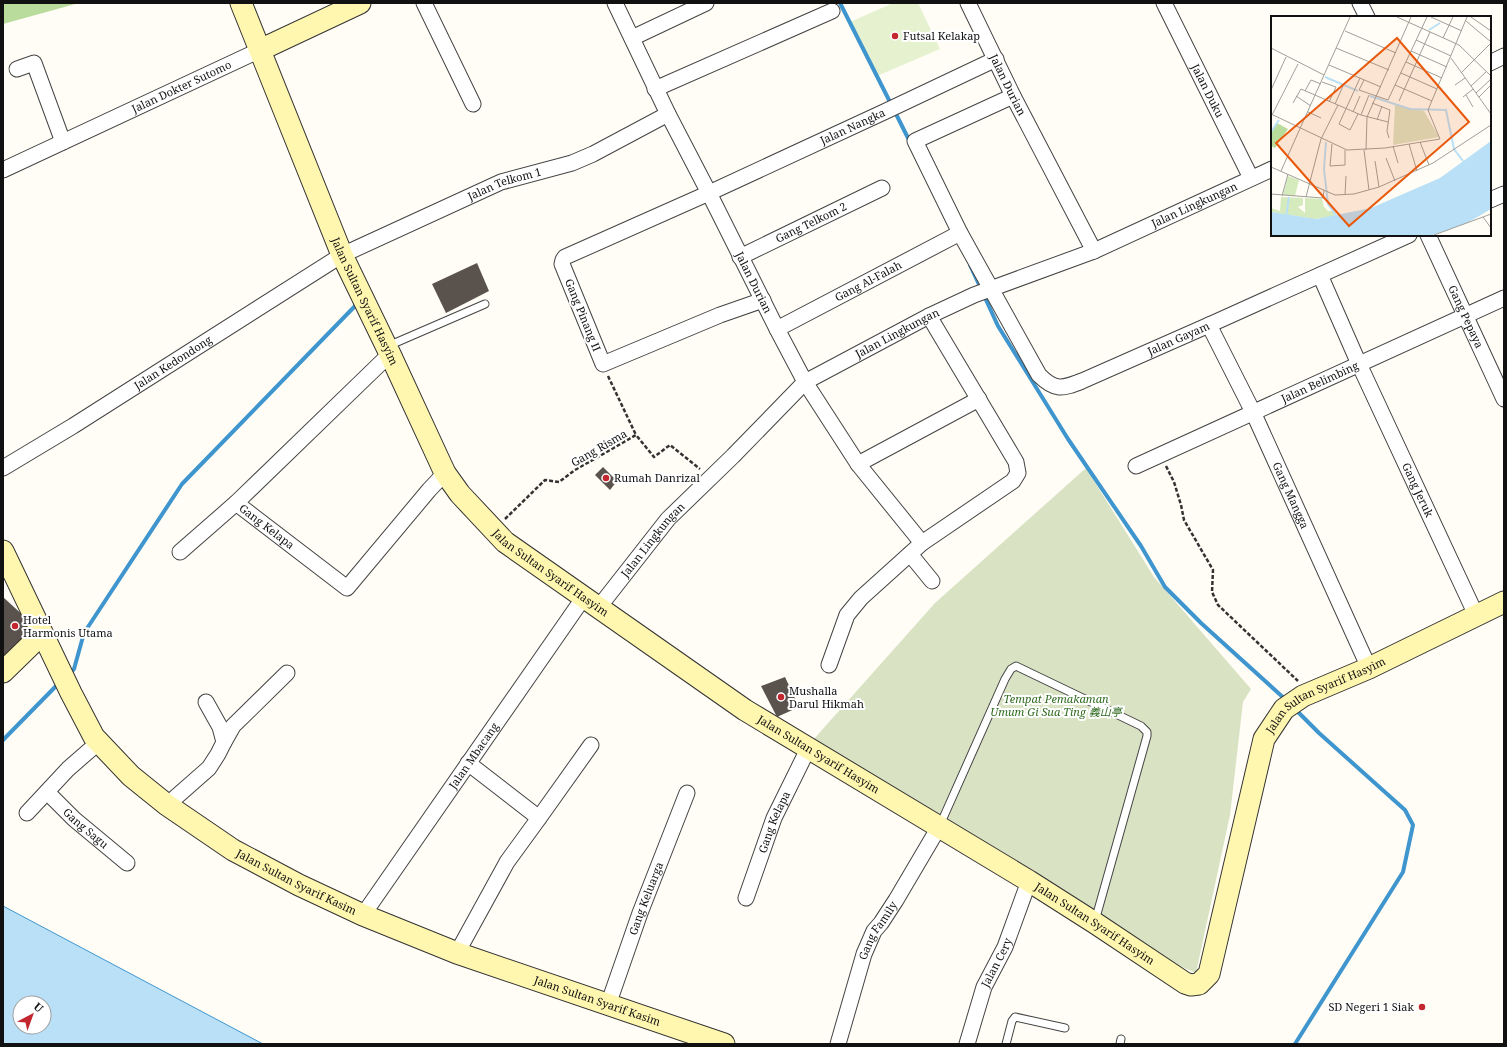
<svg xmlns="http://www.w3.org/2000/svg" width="1507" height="1047" font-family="'Noto Serif','Noto Sans SC',serif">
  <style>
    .forest { fill: #b9dc9c }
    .cemetery { fill: #d9e3c4 }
    .pitch { fill: #e6f2cf }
    .water { fill: #b9e0f7; stroke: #3f96cf; fill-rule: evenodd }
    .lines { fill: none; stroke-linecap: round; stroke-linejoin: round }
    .stream { stroke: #3f96cf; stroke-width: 4 }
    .building { fill: #5a524d }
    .lane-casing { stroke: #444; stroke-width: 9 }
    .street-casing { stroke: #444; stroke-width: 17 }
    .secondary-casing { stroke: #333; stroke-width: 23 }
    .path { stroke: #333; stroke-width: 2.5; stroke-dasharray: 4 2; stroke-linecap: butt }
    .lane { stroke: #fff; stroke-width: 7 }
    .street { stroke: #fff; stroke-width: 15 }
    .secondary { stroke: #fff6b0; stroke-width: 21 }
    .poi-dot { fill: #c4262e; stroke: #fff; stroke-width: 1.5 }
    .labels { text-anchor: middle; stroke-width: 4; stroke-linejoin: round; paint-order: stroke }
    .poi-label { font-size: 11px; fill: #111; stroke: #fff; text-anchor: start }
    .street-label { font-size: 11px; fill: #111; stroke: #fff }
    .park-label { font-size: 11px; font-style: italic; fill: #2f6b1f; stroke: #fff }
    .inset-river { fill: none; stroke: #b9e0f7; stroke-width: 2 }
    .inset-road { fill: none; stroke: #a09f9a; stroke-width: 1 }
    .view { fill: #e8590c; fill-opacity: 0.15; stroke: #e8590c; stroke-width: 2 }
    .inset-edge { fill: none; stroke: #111; stroke-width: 2 }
  </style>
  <rect width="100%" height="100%" fill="#fffdf5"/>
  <polygon class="forest" points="3,3 79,3 3,24"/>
  <polygon class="cemetery" points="1086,468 1154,577 1251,689 1243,702 1230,815 1196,973 1175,964 813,740 935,603"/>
  <polygon class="pitch" points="893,3 918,3 940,49 877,76 850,22"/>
  <path class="water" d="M3,906L263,1044H3ZM20,1003H44V1027H20Z"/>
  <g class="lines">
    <g class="stream">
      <polyline points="840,3 891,104"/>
      <polyline points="894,110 910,142"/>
      <polyline points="970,265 998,326 1068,439 1141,546 1165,587 1201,623 1286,700"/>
      <polyline points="69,675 74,669 84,633 182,484 356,305"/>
      <polyline points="3,740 59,683"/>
      <polyline points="1295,1044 1403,872 1413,825 1405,810 1319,733 1295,709"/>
    </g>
  </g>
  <g class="building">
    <polygon points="477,263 489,291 446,313 432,284"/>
    <polygon points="603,467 617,481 610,490 595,475"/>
    <polygon points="3,597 26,618 30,634 3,662"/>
    <polygon points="785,677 799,707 777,717 761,686"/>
  </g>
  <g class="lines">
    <g class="lane-casing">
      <g id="lane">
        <polyline points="388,346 485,304"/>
        <polyline points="940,825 1005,679 1011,669 1016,666 1141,726 1147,732 1147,736 1095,921"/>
        <polyline points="1006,1044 1012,1021 1015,1017 1065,1028"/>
        <polyline points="1120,1044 1121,1039"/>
      </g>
    </g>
    <g class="street-casing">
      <g id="street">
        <polyline points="424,3 473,104"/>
        <path id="s1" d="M615,3L668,114L709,193L777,329L805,382L858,464L922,543"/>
        <path id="s2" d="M968,3L1013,96L1094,251"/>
        <path id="s3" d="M1164,3L1251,178"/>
        <polyline points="1360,3 1367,17"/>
        <polyline points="632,38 706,3"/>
        <polyline points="1490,63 1504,56"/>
        <polyline points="17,69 34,63 63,142"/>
        <polyline points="655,89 832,11"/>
        <path id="s4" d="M1013,96L915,141L960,233L1039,375C1055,391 1062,389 1082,381L1209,325L1409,235"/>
        <path id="s5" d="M3,170L260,50"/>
        <polyline points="1490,200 1504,194"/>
        <path id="s6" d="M1428,235L1504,399"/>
        <path id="s7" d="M740,257L882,188"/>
        <path id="s8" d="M1320,275L1359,364L1476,615"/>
        <path id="s9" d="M763,300L720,315L603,364L562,264L563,260L565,257L709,193L884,112L996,59"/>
        <path id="s10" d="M1209,325L1253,412L1369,668"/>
        <path id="s11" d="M777,329L960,233"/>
        <path id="s12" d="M390,354L236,503L347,588L429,490L445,473"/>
        <polyline points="858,464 979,399"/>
        <path id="s13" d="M1136,466L1504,298"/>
        <path id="s14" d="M3,468L73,426L342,255L501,182L572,163L593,154L668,114"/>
        <polyline points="180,552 236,503"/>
        <polyline points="910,554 932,581"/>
        <path id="s15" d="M599,607L668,519L733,456L805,382L929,316L974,295L1094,251L1272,169"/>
        <polyline points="829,665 847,615 861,598 922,543 1013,481 1018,473 1016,462 929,316"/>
        <polyline points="206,702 220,727 224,742"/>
        <polyline points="468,763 539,818"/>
        <path id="s16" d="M47,792L74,819L127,863"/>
        <polyline points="167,805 209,768 218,754 224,742 233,726 287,673"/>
        <polyline points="27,813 68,769 99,742"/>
        <path id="s17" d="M746,898L774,818L808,749"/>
        <path id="s18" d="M363,915L584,597"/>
        <polyline points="457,953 507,862 539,818 591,745"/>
        <path id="s19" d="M608,1005L640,913L687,793"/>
        <path id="s20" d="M838,1044L864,954L874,931L881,923L896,900L939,827"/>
        <path id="s21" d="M967,1044L984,987L1005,947L1029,881"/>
      </g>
    </g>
    <g class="secondary-casing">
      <g id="secondary">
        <path id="s22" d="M241,3L342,255L390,354L445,473L460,494L505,542L745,710L1029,881L1095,923L1185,983L1191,985L1199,984L1209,974L1264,739L1284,709L1303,696L1369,668L1504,602"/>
        <polyline points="260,50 360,3"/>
        <path id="s23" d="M3,551L71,693L94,737L131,776L167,805L233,850L299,885L363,915L457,953L724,1044"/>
        <polyline points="3,672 42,634"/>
      </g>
    </g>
    <g class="path">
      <polyline points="608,376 636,435"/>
      <polyline points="1166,466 1174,482 1181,505 1184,520 1213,570 1212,592 1218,605 1298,681"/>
      <polyline points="505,519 545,480 559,482 575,470 636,435 654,457 670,445 700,469"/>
    </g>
    <use href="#lane" class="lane"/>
    <use href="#street" class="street"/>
    <use href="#secondary" class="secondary"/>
  </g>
  <g class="poi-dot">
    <circle cx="895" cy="36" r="4"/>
    <circle cx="606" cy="478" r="4"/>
    <circle cx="15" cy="626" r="4"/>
    <circle cx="781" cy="697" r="4"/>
    <circle cx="1422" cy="1007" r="4"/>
  </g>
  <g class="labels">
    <g class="poi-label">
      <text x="903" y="40">Futsal Kelakap</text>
      <text x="614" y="482">Rumah Danrizal</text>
      <text x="23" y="624">Hotel<tspan x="23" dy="13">Harmonis Utama</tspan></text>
      <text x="789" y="695">Mushalla<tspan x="789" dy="13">Darul Hikmah</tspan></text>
      <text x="1414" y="1011" text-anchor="end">SD Negeri 1 Siak</text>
    </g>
    <g class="street-label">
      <text dy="4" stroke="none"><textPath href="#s2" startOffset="91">Jalan Durian</textPath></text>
      <text dy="4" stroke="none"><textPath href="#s5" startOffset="197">Jalan Dokter Sutomo</textPath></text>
      <text dy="4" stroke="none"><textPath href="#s3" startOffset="98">Jalan Duku</textPath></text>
      <text dy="4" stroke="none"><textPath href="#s9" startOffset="604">Jalan Nangka</textPath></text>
      <text dy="4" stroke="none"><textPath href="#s14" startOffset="578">Jalan Telkom 1</textPath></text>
      <text dy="4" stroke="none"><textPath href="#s15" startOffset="734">Jalan Lingkungan</textPath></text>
      <text dy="4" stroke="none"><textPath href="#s7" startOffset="79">Gang Telkom 2</textPath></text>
      <text dy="4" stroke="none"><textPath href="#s11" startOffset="103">Gang Al-Falah</textPath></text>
      <text dy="4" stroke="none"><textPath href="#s1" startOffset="312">Jalan Durian</textPath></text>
      <text dy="4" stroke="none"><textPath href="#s22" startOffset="323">Jalan Sultan Syarif Hasyim</textPath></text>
      <text transform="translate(583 315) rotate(68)" y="4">Gang Pinang II</text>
      <text dy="4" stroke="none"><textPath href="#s6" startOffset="90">Gang Pepaya</textPath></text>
      <text dy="4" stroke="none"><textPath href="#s15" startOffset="410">Jalan Lingkungan</textPath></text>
      <text dy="4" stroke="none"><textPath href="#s4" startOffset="526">Jalan Gayam</textPath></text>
      <text dy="4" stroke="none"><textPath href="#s14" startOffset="200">Jalan Kedondong</textPath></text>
      <text dy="4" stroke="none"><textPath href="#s13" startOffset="202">Jalan Belimbing</textPath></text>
      <text transform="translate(599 448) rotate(-30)" y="4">Gang Risma</text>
      <text dy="4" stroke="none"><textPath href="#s8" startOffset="236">Gang Jeruk</textPath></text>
      <text dy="4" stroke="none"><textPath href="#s10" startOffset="189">Gang Mangga</textPath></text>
      <text dy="4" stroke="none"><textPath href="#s12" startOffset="253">Gang Kelapa</textPath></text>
      <text dy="4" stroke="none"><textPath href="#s15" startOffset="86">Jalan Lingkungan</textPath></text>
      <text dy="4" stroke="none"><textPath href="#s22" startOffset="659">Jalan Sultan Syarif Hasyim</textPath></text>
      <text dy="4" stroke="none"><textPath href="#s22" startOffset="1763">Jalan Sultan Syarif Hasyim</textPath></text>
      <text dy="4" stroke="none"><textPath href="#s18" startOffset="194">Jalan Mbacang</textPath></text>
      <text dy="4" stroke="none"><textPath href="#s22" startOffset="983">Jalan Sultan Syarif Hasyim</textPath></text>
      <text dy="4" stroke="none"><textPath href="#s17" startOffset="81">Gang Kelapa</textPath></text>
      <text dy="4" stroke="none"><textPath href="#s16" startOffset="53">Gang Sagu</textPath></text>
      <text dy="4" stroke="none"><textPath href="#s23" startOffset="458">Jalan Sultan Syarif Kasim</textPath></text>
      <text dy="4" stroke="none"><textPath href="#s19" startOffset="113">Gang Keluarga</textPath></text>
      <text dy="4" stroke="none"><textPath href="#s22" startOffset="1307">Jalan Sultan Syarif Hasyim</textPath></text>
      <text dy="4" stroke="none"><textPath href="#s20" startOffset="121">Gang Family</textPath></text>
      <text dy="4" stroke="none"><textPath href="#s21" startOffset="87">Jalan Cery</textPath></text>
      <text dy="4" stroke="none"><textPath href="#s23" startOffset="782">Jalan Sultan Syarif Kasim</textPath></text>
    </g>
    <g class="park-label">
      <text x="1056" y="703">Tempat Pemakaman<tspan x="1056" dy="13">Umum Gi Sua Ting 義山亭</tspan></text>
    </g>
  </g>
  <g transform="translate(1271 16)">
    <rect width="220" height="220" fill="#fffdf5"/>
    <path d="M17,160L28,164L24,180L12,179ZM10,181L32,182V189L27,191L34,197V182L51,183L53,191L57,195H63V200L43,203L0,196V192L9,195Z" fill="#d5ebbd"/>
    <path d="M6,107L17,113L4,132L0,130V116Z" fill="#b9dc9c"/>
    <path d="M124,89L153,95L168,121L122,129Z" fill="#d9e3c4"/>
    <path d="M220,125V193L196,207L162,219H0V196L45,203L100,192L169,162Z" fill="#b9e0f7"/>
    <path class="inset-river" d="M158,14L169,7M54,61L87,75M99,80L139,93L175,94L183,133L192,145M0,116L8,104M55,126L53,153L57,188L65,199M142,174L145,219M15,201L18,181"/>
    <path class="inset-road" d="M126,1L188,29L220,60M160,1L191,15M200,1L220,15M195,5L220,26M74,15L125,37M172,22L182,1M145,24L180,40M0,32L53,59L79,1M65,32L118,54M140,35L176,51M180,42L220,98M135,46L171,62M58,49L110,71M130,57L166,73M190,57L220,27M93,64L88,74L117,84L156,1M51,66L65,71L58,86M124,69L161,85M184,69L194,62M200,70L215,56M0,74L15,41M34,75L40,64L50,68M205,77L220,63M195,79L202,91M25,80L40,90M192,81L202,73M208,81L220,69M128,85L159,16M22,87L30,73L90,99L117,106M101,87L119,94L116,115L118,122M64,88L72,70M37,96L50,102M82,96L89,80M0,98L76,134L114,132L169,123L157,94L196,1M87,98L79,114L68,108L89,62M1,99L27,48M90,99L98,79M106,104L111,90M149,126L158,149M61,128L59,150L74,149V134M138,128L146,155M122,130L127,147M93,134L98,174M95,134L96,101L140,1M115,142L124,165M104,145L108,171M0,151L64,179L83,178L108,171L162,147L220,109M10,155L53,59M0,178L52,182L53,174M74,179L75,160M11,180L17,158M35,181L50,123L67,89M220,198L212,201L220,212M163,219L212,201"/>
    <path class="view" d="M126,22L198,106L78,210L5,127Z"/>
    <rect width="220" height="220" class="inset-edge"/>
  </g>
  <rect width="1507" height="1047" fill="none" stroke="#111111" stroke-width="8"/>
  <g transform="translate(32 1015) rotate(41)"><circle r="19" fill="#ffffff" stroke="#a0a0a0"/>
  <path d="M0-3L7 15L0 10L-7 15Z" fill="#c4262e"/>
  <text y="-6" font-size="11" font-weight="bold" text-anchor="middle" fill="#111111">U</text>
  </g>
</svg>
